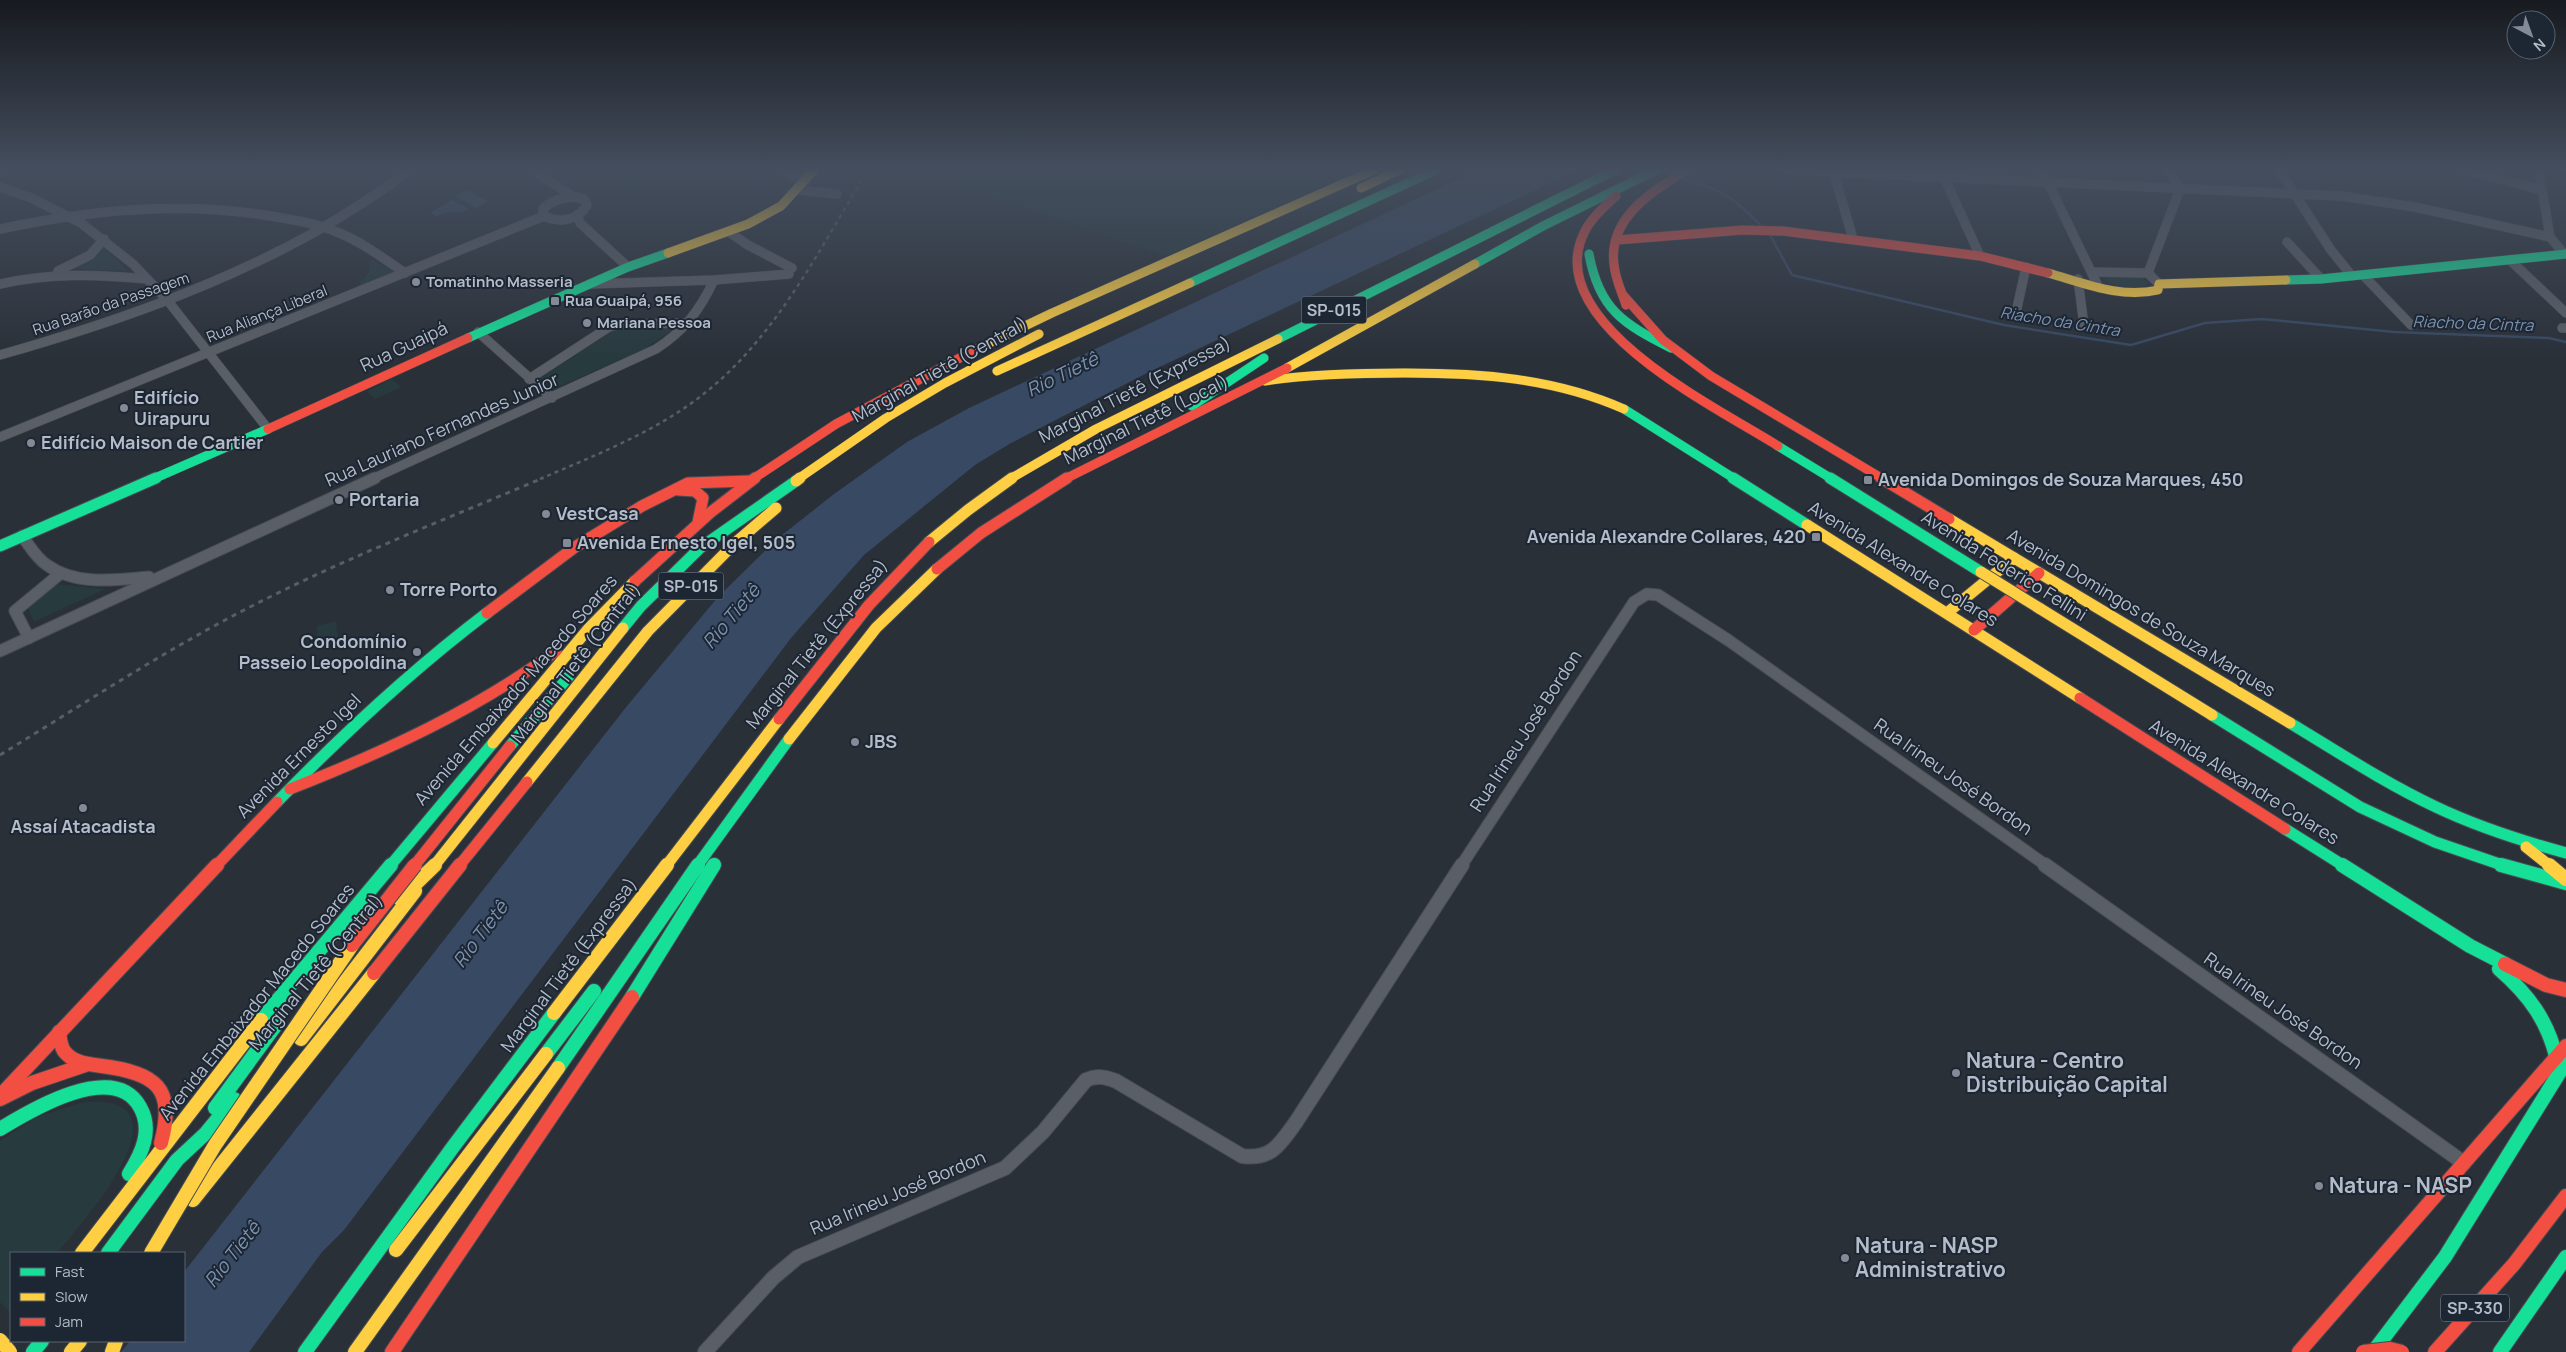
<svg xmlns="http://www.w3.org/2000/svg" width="2566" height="1352" font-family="Manrope,sans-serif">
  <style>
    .green { fill: #273a3e }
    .water { fill: #384963 }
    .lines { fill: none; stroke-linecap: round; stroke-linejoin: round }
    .stream { stroke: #384963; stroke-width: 2.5 }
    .street-far2-casing { stroke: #484c53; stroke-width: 10 }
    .street-far1-casing { stroke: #484c53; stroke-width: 13 }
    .street-casing { stroke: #484c53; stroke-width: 16 }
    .fast-far2-casing { stroke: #484c53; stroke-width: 10 }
    .fast-far1-casing { stroke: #484c53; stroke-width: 13 }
    .fast-casing { stroke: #484c53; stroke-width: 16 }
    .slow-far2-casing { stroke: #484c53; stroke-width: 10 }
    .slow-far1-casing { stroke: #484c53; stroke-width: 13 }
    .slow-casing { stroke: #484c53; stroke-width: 16 }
    .jam-far2-casing { stroke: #484c53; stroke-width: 10 }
    .jam-far1-casing { stroke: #484c53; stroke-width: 13 }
    .jam-casing { stroke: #484c53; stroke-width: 16 }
    .street-far2 { stroke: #5a5e66; stroke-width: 9 }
    .street-far1 { stroke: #5a5e66; stroke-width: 11 }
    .street { stroke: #5a5e66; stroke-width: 14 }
    .fast-far2 { stroke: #16e098; stroke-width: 9 }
    .fast-far1 { stroke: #16e098; stroke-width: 11 }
    .fast { stroke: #16e098; stroke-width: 14 }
    .slow-far2 { stroke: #ffcf43; stroke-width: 9 }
    .slow-far1 { stroke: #ffcf43; stroke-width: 11 }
    .slow { stroke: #ffcf43; stroke-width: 14 }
    .jam-far2 { stroke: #f24e42; stroke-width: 9 }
    .jam-far1 { stroke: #f24e42; stroke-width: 11 }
    .jam { stroke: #f24e42; stroke-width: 14 }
    .rail-far1 { stroke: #595d64; stroke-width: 2.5; stroke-dasharray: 4 4; stroke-linecap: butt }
    .rail { stroke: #595d64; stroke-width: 3; stroke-dasharray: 5 5; stroke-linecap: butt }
    .slow-bridge-far1-casing { stroke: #484c53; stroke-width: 13; stroke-linecap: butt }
    .slow-bridge-casing { stroke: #484c53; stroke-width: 16; stroke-linecap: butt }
    .jam-bridge-far1-casing { stroke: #484c53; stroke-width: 13; stroke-linecap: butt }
    .jam-bridge-casing { stroke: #484c53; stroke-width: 16; stroke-linecap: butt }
    .slow-bridge-far1 { stroke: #ffcf43; stroke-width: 11 }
    .slow-bridge { stroke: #ffcf43; stroke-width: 14 }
    .jam-bridge-far1 { stroke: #f24e42; stroke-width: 11 }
    .jam-bridge { stroke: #f24e42; stroke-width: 14 }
    .poi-dot { fill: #848b96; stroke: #1d2633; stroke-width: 2 }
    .labels { text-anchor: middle; stroke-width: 4; stroke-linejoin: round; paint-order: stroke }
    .far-poi-label { font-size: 15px; font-weight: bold; fill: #b4bcc9; stroke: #1d2633; text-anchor: start }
    .far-street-label { font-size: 15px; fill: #b4bcc9; stroke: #1d2633 }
    .shield { fill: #1d2633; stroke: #878f9c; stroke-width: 1 }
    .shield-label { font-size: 16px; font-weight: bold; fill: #b4bcc9 }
    .far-water-label { font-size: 16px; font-style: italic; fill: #7c92b1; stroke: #1d2633 }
    .street-label { font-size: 18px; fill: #b4bcc9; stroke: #1d2633 }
    .poi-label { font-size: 18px; font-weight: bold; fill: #b4bcc9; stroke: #1d2633; text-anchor: start }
    .water-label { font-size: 19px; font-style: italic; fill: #7c92b1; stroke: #1d2633 }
    .near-poi-label { font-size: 21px; font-weight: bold; fill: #b4bcc9; stroke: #1d2633; text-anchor: start }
  </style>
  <rect width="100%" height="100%" fill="#2a3038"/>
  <g class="green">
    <polygon points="28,170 45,170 29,181 26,188 0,178"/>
    <polygon points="955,170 1360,170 1166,256 944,181"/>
    <polygon points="642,178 649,184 621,195 614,189"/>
    <polygon points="102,246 128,271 72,269 85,262"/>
    <polygon points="370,259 392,270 393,273 355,289 369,272"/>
    <path d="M2105,276L2143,278L2148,284C2140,291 2117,286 2108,283Z"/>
    <polygon points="675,328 644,349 556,388 541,378 613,331 621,329"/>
    <polygon points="392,379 401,387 375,399 367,391"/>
    <polygon points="57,584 105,589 34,622 28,608"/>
    <polygon points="336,621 338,643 318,649 317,626"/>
    <path d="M84,1102C197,1094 83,1222 57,1253H11L10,1312L0,1302V1141L36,1117Z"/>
  </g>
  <g class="water">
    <polygon points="1478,170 1578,170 1149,372 1011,443 975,465 864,555 791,638 344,1230 322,1252 249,1352 121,1352 130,1341 184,1341 184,1272 627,706 718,597 777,539 834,494 907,442 969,408"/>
    <polygon points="467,190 488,201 476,208 455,196"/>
    <path d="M452,200L469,209C458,215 447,209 437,216L430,213Z"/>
  </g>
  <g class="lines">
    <g class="stream">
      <path d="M1684,180C1722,188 1738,201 1764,229"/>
      <polyline points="1769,233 1792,275 2004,325 2131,345 2205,323 2262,319 2394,332 2549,338 2566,342"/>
    </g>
    <g class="street-far2-casing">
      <g id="street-far2">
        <polyline points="532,170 574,197"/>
        <polyline points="780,170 806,181"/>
        <polyline points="1787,170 2341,196 2415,207 2550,237"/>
        <polyline points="1833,170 1853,239"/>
        <polyline points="1941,170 1980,256"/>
        <polyline points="2042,170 2097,284"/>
        <polyline points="2279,170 2331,250 2352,276"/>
        <polyline points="2464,170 2542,190"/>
        <polyline points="2539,170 2550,237 2564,254"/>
        <polyline points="0,172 5,170"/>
        <polyline points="0,187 31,198 81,223 133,264 168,301 268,429"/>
        <polyline points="798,190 837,194"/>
        <path d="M575,197L584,199L587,205C578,221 559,223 544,216L543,209C552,200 562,197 575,197Z"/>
        <polyline points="577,215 580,223 628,267"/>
        <path d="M0,229C90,210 180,201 271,216C293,220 316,223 337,232C362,242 383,258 405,273"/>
        <polyline points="729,232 748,245 792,268"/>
        <polyline points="2287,242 2321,279"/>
        <polyline points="2510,260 2566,313"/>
        <polyline points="58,271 90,255 104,239"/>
        <polyline points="2092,272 2148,273 2159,284"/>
        <polyline points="2148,273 2180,189 2169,170"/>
        <polyline points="2363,275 2411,325"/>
        <polyline points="2078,279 2084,326"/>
        <path d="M0,284C49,273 97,274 147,279"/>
        <polyline points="589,284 714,280 789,274"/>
        <polyline points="2017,308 2026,267"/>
        <polyline points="2562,328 2566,328"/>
        <polyline points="478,332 552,398"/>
        <path d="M0,355C109,324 216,287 315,232C348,213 380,192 411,170"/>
        <polyline points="529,379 609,327 620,324 691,323"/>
        <polyline points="0,437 544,216"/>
        <path d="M372,479L656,349C684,331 700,310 714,280"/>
      </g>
    </g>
    <g class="street-far1-casing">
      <g id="street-far1">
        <path d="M22,536C30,546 36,558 47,565C76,586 116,580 149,577"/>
        <polyline points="29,638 15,611 61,573"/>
        <polyline points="0,651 375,478"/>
        <polyline points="1461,866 1634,602 1647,594 1658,595 1728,640 2047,866"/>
      </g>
    </g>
    <g class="street-casing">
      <g id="street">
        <polyline points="2045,865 2464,1163"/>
        <path d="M705,1352L773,1278L798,1257L1005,1168L1043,1132L1086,1080C1097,1075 1105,1077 1116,1081L1242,1156C1272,1160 1280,1144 1296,1122L1462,865"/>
      </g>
    </g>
    <g class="fast-far2-casing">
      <g id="fast-far2">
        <path d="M1589,254C1599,310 1624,324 1671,348"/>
        <polyline points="1475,264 1543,226 1656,170"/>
        <polyline points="2286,280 2321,279 2566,254"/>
        <polyline points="1190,283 1436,170"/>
        <polyline points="468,338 628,267 668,253"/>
        <polyline points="1278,339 1615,170"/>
        <polyline points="1192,406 1264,358"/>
        <polyline points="1624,409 1735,479"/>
        <polyline points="1778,446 1832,479"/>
        <polyline points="153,479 268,429"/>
      </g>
    </g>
    <g class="fast-far1-casing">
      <g id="fast-far1">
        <polyline points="1733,478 1807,525"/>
        <polyline points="1830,478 1981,572"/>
        <polyline points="0,546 156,478"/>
        <polyline points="623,628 641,606 700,548 796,481"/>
        <polyline points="2212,715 2360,807 2435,842 2505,866"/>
        <path d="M2290,723C2338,752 2385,783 2436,807C2478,827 2522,841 2566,853"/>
        <polyline points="510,746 569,676"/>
        <path d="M277,802C343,734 412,670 487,613"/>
        <polyline points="2285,829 2344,866"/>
        <polyline points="390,866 493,743"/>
        <polyline points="697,866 789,739"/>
        <polyline points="713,866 715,864"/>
      </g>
    </g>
    <g class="fast-casing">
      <g id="fast">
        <polyline points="2342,865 2470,946 2505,964"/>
        <polyline points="2501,865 2566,883"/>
        <path d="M2499,969C2529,995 2548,1021 2557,1060"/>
        <polyline points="632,997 714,865"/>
        <polyline points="261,1020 391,865"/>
        <polyline points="546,1054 594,991"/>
        <polyline points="558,1068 698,865"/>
        <polyline points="215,1108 278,1022"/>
        <path d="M0,1129C31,1110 114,1060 140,1107C153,1130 142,1153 129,1174"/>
        <polyline points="108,1253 177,1160 206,1133 234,1099"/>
        <polyline points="33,1352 42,1341"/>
        <polyline points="305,1352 453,1147 554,1013"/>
        <polyline points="2373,1352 2445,1257 2566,1062"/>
        <polyline points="2500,1352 2566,1257"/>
      </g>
    </g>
    <g class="slow-far2-casing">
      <g id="slow-far2">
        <polyline points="1361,188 1399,170"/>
        <polyline points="668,253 748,224 781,206 814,170"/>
        <path d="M2048,273C2084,283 2121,299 2158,290L2159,284L2286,280"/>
        <polyline points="971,352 1052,313 1374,170"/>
        <polyline points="1287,368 1475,264"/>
        <polyline points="997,371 1190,283"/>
        <path d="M1265,381C1311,374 1358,373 1405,373C1481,373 1554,378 1624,409"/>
        <polyline points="798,479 886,418 945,383 1039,334"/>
        <polyline points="1010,479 1096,429 1278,339"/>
      </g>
    </g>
    <g class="slow-far1-casing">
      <g id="slow-far1">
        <polyline points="796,481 800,478"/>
        <polyline points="1949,519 2290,723"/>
        <polyline points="1807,525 2080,698"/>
        <polyline points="929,542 968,510 1012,478"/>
        <polyline points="2039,608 2212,715"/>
        <polyline points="1947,613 2014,558"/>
        <polyline points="789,739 876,628 937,569"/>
        <polyline points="493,743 589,628 635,581"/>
        <polyline points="527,782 648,631 734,544 776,508"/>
        <polyline points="2526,847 2550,866"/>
        <polyline points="434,866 623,628"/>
        <polyline points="666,866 779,719"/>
      </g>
    </g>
    <g class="slow-casing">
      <g id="slow">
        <polyline points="2549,865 2566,879"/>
        <polyline points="400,899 435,865"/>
        <polyline points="554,1013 667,865"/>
        <polyline points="301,1039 415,891"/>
        <polyline points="193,1200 374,973"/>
        <polyline points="396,1250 546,1054"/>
        <polyline points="82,1253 261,1020"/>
        <polyline points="71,1352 80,1341"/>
        <polyline points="112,1352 116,1341"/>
        <polyline points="355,1352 558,1068"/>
      </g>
    </g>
    <g class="jam-far2-casing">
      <g id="jam-far2">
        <path d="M1616,196C1604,207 1591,218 1584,233C1540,323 1720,409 1778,446"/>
        <polyline points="1617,240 1743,230 1783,231 1980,256 2048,273"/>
        <polyline points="1623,295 1663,340 1711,376 1883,479"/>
        <path d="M1626,305C1622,292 1615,279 1614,264C1608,218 1653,190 1687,170"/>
        <polyline points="268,429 468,338"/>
        <polyline points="753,479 836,424 971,352"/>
        <polyline points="1065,479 1287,368"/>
      </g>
    </g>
    <g class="jam-far1-casing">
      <g id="jam-far1">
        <polyline points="1881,478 1949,519"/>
        <polyline points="678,490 695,491 703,498 698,522"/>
        <polyline points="937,569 981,533 1067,478"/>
        <polyline points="635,581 711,512 755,478"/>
        <polyline points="487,613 575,547 642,506 688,483 749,481"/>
        <polyline points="1974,630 2039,573"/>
        <polyline points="2080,698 2285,829"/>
        <polyline points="779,719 869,605 929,542"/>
        <path d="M290,789C384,752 474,711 556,651"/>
        <polyline points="216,866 277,802"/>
        <polyline points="459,866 527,782"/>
      </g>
    </g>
    <g class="jam-casing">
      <g id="jam">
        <polyline points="2505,964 2546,985 2566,990"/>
        <polyline points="374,973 460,865"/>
        <path d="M59,1032C60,1038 60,1045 64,1051C73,1063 88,1064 102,1066C156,1073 176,1088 161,1143"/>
        <polyline points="0,1096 217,865"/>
        <polyline points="0,1099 32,1083 88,1064"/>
        <polyline points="392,1352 632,997"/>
        <polyline points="2299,1352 2566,1046"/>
        <polyline points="2435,1352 2514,1264 2566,1196"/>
      </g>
    </g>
    <use href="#street-far2" class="street-far2"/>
    <use href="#street-far1" class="street-far1"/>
    <use href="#street" class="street"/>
    <use href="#fast-far2" class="fast-far2"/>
    <use href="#fast-far1" class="fast-far1"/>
    <use href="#fast" class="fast"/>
    <use href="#slow-far2" class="slow-far2"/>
    <use href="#slow-far1" class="slow-far1"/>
    <use href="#slow" class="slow"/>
    <use href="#jam-far2" class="jam-far2"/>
    <use href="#jam-far1" class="jam-far1"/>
    <use href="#jam" class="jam"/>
    <path class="rail-far1" d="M540,479C598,454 661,430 711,388C780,330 821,246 868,170"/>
    <path class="rail" d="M0,755C82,705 162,652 248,608C343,559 444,520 543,478"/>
    <g class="slow-bridge-far1-casing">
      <polyline id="slow-bridge-far1" points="1981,572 2039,608"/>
    </g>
    <g class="slow-bridge-casing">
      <g id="slow-bridge">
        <polyline points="151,1253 215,1145 352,945"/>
        <polyline points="0,1340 10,1352"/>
      </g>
    </g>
    <g class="jam-bridge-far1-casing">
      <polyline id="jam-bridge-far1" points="414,866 510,746"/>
    </g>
    <g class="jam-bridge-casing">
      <g id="jam-bridge">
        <polyline points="352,945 415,865"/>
        <polyline points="2363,1352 2390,1349 2402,1352"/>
      </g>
    </g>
    <use href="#slow-bridge-far1" class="slow-bridge-far1"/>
    <use href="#slow-bridge" class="slow-bridge"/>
    <use href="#jam-bridge-far1" class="jam-bridge-far1"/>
    <use href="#jam-bridge" class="jam-bridge"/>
  </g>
  <linearGradient id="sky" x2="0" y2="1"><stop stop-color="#171a1f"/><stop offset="0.47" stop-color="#444e5e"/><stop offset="1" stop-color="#444e5e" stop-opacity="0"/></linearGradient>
  <rect width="2566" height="360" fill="url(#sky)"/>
  <g class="poi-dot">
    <circle cx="416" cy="282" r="5"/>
    <rect x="550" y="296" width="10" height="10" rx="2.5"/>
    <circle cx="587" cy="323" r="5"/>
    <circle cx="124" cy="408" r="5"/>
    <circle cx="31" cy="443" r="5"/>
    <rect x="1863" y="475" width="10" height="10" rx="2.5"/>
    <circle cx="339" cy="500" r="5"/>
    <circle cx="546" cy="514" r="5"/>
    <rect x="1811" y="532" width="10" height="10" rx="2.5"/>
    <rect x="562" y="538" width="10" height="10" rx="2.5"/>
    <circle cx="390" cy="590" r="5"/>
    <circle cx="417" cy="652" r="5"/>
    <circle cx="855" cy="742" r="5"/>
    <circle cx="83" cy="808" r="5"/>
    <circle cx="1956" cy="1073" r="5"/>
    <circle cx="2319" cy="1186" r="5"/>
    <circle cx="1845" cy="1258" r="5"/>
  </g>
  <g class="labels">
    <g class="far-poi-label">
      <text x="426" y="287">Tomatinho Masseria</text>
      <text x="565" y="306">Rua Guaipá, 956</text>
      <text x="597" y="328">Mariana Pessoa</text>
    </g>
    <g class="far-street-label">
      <text transform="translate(111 304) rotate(-19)" y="5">Rua Barão da Passagem</text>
      <text transform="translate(267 314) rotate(-22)" y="5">Rua Aliança Liberal</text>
    </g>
    <g class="shield">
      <rect x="1301.5" y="296.5" width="65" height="27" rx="4"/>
      <rect x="658.5" y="572.5" width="65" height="27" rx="4"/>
      <rect x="2441" y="1294.5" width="68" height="27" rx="4"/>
    </g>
    <g class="shield-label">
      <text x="1334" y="316">SP-015</text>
      <text x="691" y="592">SP-015</text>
      <text x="2475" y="1314">SP-330</text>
    </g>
    <g class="far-water-label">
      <text transform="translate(2060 321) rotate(9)" y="6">Riacho da Cintra</text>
      <text transform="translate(2473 323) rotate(2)" y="6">Riacho da Cintra</text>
    </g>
    <g class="street-label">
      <text transform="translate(404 347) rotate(-25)" y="6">Rua Guaipá</text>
      <text transform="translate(940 370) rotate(-29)" y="6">Marginal Tietê (Central)</text>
      <text transform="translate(1135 390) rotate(-27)" y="6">Marginal Tietê (Expressa)</text>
      <text transform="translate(1146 420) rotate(-26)" y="6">Marginal Tietê (Local)</text>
      <text transform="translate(442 430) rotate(-24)" y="6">Rua Lauriano Fernandes Junior</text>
      <text transform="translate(1903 564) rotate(32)" y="6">Avenida Alexandre Colares</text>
      <text transform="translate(2004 566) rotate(32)" y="6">Avenida Federico Fellini</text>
      <text transform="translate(2141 613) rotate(31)" y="6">Avenida Domingos de Souza Marques</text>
      <text transform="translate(817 644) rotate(-51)" y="6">Marginal Tietê (Expressa)</text>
      <text transform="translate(576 663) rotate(-52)" y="6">Marginal Tietê (Central)</text>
      <text transform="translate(516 690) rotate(-49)" y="6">Avenida Embaixador Macedo Soares</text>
      <text transform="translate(1526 731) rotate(-57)" y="6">Rua Irineu José Bordon</text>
      <text transform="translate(299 756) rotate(-45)" y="6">Avenida Ernesto Igel</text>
      <text transform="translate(1953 777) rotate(35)" y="6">Rua Irineu José Bordon</text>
      <text transform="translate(2244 782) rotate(32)" y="6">Avenida Alexandre Colares</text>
      <text transform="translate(569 965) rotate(-53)" y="6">Marginal Tietê (Expressa)</text>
      <text transform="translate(316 972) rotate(-50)" y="6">Marginal Tietê (Central)</text>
      <text transform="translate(257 1002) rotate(-51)" y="6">Avenida Embaixador Macedo Soares</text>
      <text transform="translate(2283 1011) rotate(35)" y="6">Rua Irineu José Bordon</text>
      <text transform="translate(898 1193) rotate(-23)" y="6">Rua Irineu José Bordon</text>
    </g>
    <g class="poi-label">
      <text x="134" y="404">Edifício<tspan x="134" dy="21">Uirapuru</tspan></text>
      <text x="41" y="449">Edifício Maison de Cartier</text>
      <text x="1878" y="486">Avenida Domingos de Souza Marques, 450</text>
      <text x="349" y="506">Portaria</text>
      <text x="556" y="520">VestCasa</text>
      <text x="1806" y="543" text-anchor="end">Avenida Alexandre Collares, 420</text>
      <text x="577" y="549">Avenida Ernesto Igel, 505</text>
      <text x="400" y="596">Torre Porto</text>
      <text x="407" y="648" text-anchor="end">Condomínio<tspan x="407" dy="21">Passeio Leopoldina</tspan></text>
      <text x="865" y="748">JBS</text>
      <text x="83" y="833" text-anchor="middle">Assaí Atacadista</text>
    </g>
    <g class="water-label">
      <text transform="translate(1062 374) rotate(-26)" y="7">Rio Tietê</text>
      <text transform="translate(731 616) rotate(-50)" y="7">Rio Tietê</text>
      <text transform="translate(480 934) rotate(-53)" y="7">Rio Tietê</text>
      <text transform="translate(232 1254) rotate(-52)" y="7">Rio Tietê</text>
    </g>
    <g class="near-poi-label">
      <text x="1966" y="1068">Natura - Centro<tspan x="1966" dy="24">Distribuição Capital</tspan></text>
      <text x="2329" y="1193">Natura - NASP</text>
      <text x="1855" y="1253">Natura - NASP<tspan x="1855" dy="24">Administrativo</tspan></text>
    </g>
  </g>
  <rect x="10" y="1252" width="175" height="90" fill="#1d2633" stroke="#59626f"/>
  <rect x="20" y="1268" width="25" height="8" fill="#16e098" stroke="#59626f"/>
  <text x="55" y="1277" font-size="15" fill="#b4bcc9">Fast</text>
  <rect x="20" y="1293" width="25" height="8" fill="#ffcf43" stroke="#59626f"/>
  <text x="55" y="1302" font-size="15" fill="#b4bcc9">Slow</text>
  <rect x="20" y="1318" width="25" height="8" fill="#f24e42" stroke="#59626f"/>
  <text x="55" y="1327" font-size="15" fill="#b4bcc9">Jam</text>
  <g transform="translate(2531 35) rotate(139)"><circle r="24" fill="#1d2633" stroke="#59626f"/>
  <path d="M0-4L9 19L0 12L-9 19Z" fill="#848b96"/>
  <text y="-8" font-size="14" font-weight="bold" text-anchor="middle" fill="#b4bcc9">N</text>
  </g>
</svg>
